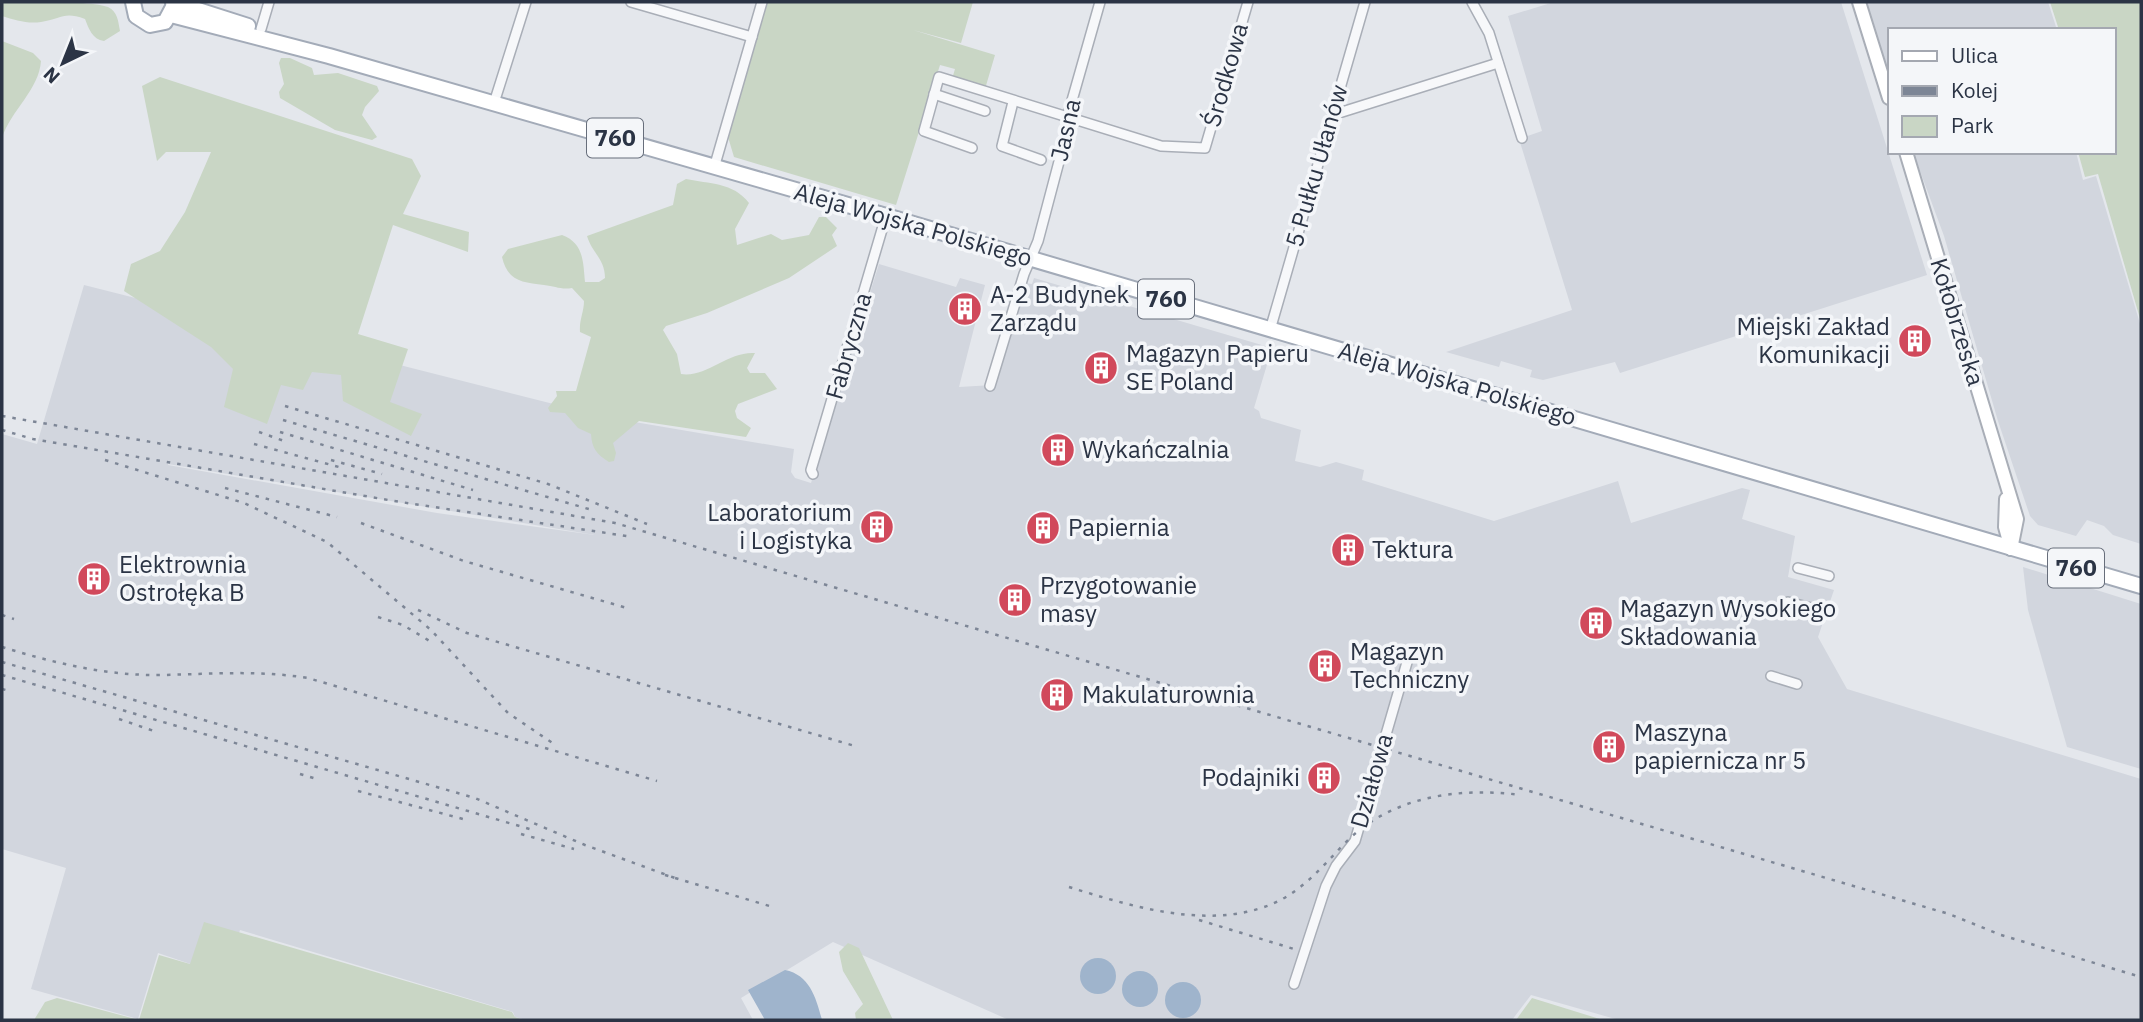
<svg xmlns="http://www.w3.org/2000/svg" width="2143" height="1022" font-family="'IBM Plex Sans',sans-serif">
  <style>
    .built { fill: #d2d6de; fill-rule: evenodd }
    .green { fill: #c9d6c5 }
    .water { fill: #9fb4cc }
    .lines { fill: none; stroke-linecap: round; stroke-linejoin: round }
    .street-casing { stroke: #a9aeb7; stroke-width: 12 }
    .secondary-casing { stroke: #a9aeb7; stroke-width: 16 }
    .primary-casing { stroke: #a3abb8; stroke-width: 18 }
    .street { stroke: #f7f8fa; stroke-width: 9 }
    .secondary { stroke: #fff; stroke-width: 12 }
    .primary { stroke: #fff; stroke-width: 14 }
    .rail { stroke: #7d8696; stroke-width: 2.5; stroke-dasharray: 3.5 7; stroke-linecap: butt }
    .labels { text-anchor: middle; stroke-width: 7; stroke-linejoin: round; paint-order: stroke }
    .shield { fill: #f4f6f9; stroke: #676e7b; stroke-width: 2 }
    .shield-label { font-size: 23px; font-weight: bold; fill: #2b3445 }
    .street-label { font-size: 24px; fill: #2b3445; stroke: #f4f6f9 }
    .poi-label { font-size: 24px; fill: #2b3445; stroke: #f4f6f9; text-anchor: start }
  </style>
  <rect width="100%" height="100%" fill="#e4e7ec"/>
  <g class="built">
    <polygon points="1554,2 1841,2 1927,275 1620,373 1615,362 1543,380 1530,377 1532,370 1501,361 1499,367 1446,352 1572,310 1519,139 1542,131 1508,16"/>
    <polygon points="1867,2 2048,2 2057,30 1889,30 1889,73"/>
    <polygon points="1913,152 2076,152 2083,180 2096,176 2141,327 2141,544 2113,535 2104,526 2087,520 2076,536 2038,525 2030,516 1998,421 1944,236"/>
    <path d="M879,264L956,287L960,278L985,285L959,387L993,385L1025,283L1032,284L1034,278L1272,348L1254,408L1259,411L1261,418L1301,430L1295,461L1320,467L1336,462L1364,470L1362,480L1494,521L1618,481L1631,523L1742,488L1750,490L1742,519L1795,536L1788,577L1834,590L1818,637L1847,689L2141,779V1020H1619L1531,995L1512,1020H1009L833,942L741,998L753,1020H526L515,1017L513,1012L240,930L226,976L158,953L138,1019L31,989L66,868L2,849V434L37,444L84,285L605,417L794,449L791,472L795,478L811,483ZM168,465V464L595,535L437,513Z"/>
    <polygon points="2023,567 2141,604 2141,769 2067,747 2028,610"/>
  </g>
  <g class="green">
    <path d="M2,2C28,2 86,0 108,7C118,12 118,21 120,31L104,41C92,39 89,29 85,19C63,11 62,19 41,22C27,24 15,20 2,16Z"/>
    <polygon points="766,2 973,2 961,43 913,30 995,55 985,89 952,79 955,69 940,65 896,205 734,157 728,137"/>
    <polygon points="2050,2 2141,2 2141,322 2098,174 2085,177 2078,152 2113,152 2113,30 2059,30"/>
    <path d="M2,41L33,53L41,61C39,90 11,110 2,138Z"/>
    <polygon points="281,58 290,58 312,68 314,75 338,73 377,86 379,91 365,107 362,115 377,137 372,140 335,130 280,98 279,92 284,84 279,63"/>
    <polygon points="160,77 412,159 421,176 403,214 469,232 468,252 393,225 358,334 408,349 390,402 422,414 411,436 343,401 341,375 312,372 303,390 281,385 267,424 224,407 233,369 211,347 124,291 131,264 160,251 185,212 211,152 166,152 157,161 142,86"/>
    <path d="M686,179C709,184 733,182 749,203L735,229L737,245L771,234L782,240L809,235L819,217H826L837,228L832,235L837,246L789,278L707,313L666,326L663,330L677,354L681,374C706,378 728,351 755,353L747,368L750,373H765L777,389L738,404L735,411L737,418L751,428L746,437L639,421L613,443L616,453L614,461L609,462C596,454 592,448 591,434L578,428L565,413L550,412L548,408L557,396L556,391H576L591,337L580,332C579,320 584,312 584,301L572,288C561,290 555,286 544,285C522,282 508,282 502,257L508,249L562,235C584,243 583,262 585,282H599L605,278C605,259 592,253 587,236L673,205L677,184Z"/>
    <polygon points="204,922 512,1012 515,1017 524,1020 34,1020 45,1002 57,998 139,1020 159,955 190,964"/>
    <polygon points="848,943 859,948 893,1020 856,1020 855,1013 863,1004 843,971 839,952"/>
    <polygon points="1532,998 1603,1020 1516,1020"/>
  </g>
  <g class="water">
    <circle cx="1098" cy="976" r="18"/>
    <path d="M785,970C810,975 816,998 822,1020H765L748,990Z"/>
    <circle cx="1140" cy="989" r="18"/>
    <circle cx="1183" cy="1000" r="18"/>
  </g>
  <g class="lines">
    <g class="street-casing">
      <g id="street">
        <polyline points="631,2 752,37"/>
        <polyline points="1472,2 1489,33 1522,138"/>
        <polyline points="261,29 269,2"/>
        <polyline points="934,94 985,111"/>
        <polyline points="1013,102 1002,146 1041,160"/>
        <polyline points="494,103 526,2"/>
        <polyline points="1333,111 1342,112 1498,63"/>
        <polyline points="972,148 924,131 939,77 1161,146 1205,148 1248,2"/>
        <polyline points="714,168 762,2"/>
        <polyline points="1270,330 1365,2"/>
        <polyline points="990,386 1024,274 1038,241 1070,120 1069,111 1100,2"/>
        <polyline points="813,474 811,470 886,216"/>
        <polyline points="1798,568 1829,576"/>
        <polyline points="1788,602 1819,610"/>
        <polyline points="1771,676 1797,684"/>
        <polyline points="1294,984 1326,886 1336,866 1355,841 1410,652"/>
      </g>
    </g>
    <g class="secondary-casing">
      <g id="secondary">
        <polyline points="1859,2 1889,98"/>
        <polyline points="1906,152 2017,519 2011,549"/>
        <polyline points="2006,499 2005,527 2011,549"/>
      </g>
    </g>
    <g class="primary-casing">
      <g id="primary">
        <polyline points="133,2 136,16 150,25 165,22 173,7"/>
        <polyline points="173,2 248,26"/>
        <polyline points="171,15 329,56 886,216 2141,586"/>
      </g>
    </g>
    <use href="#street" class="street"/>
    <use href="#secondary" class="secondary"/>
    <use href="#primary" class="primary"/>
    <g class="rail">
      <polyline points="285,406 548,484 647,524"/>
      <polyline points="2,416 615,523 1949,914 2001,935 2141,977"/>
      <polyline points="283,420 592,510"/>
      <polyline points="2,430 33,439 394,501 633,537"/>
      <polyline points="259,432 287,442"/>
      <polyline points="280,432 473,490"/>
      <polyline points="254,444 339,467"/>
      <polyline points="105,460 244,503 327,542 431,630 508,713 554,744"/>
      <polyline points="331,460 382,474"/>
      <polyline points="225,488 337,517"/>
      <polyline points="361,523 464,561 627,608"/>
      <polyline points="418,610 467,633 855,746"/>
      <polyline points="2,615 14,619"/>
      <polyline points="378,617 403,625 433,643"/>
      <path d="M2,647C54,663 107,676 162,675C212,674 258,670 308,678L657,781"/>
      <polyline points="2,662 475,798 585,845 675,878"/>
      <polyline points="2,675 533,830"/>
      <polyline points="2,689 10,691"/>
      <polyline points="119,719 154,731"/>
      <polyline points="300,774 320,780"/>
      <polyline points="358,791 463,819"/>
      <polyline points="521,834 574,849"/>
      <polyline points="665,875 773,907"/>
      <path d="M1069,887C1127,905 1197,927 1258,909C1297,898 1319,870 1346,842C1392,796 1459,787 1521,795"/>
      <polyline points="1199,920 1294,949"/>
    </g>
  </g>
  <defs>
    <g id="building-disc" transform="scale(1.75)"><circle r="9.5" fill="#d1495b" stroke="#f4f6f9"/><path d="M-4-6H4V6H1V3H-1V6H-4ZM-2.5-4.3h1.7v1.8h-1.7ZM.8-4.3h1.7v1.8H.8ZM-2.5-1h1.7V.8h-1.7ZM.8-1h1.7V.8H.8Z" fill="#fff"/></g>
  </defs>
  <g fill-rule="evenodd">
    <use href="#building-disc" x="965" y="309"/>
    <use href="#building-disc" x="1915" y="341"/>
    <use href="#building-disc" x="1101" y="368"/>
    <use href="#building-disc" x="1058" y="450"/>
    <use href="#building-disc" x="877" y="527"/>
    <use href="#building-disc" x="1043" y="528"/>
    <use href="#building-disc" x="1348" y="550"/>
    <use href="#building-disc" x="94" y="579"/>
    <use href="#building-disc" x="1015" y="600"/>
    <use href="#building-disc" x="1596" y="623"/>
    <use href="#building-disc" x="1325" y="666"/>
    <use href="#building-disc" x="1057" y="695"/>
    <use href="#building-disc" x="1609" y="747"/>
    <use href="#building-disc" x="1324" y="778"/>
  </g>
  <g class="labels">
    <g class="shield">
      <rect x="587" y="118.5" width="56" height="39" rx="5"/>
      <rect x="1138" y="279.5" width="56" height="39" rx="5"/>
      <rect x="2048" y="548.5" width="56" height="39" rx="5"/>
    </g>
    <g class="shield-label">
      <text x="615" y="146">760</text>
      <text x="1166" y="307">760</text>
      <text x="2076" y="576">760</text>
    </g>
    <g class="street-label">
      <text transform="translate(1226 75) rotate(-74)" y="8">Środkowa</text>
      <text transform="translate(1066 130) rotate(-77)" y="8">Jasna</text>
      <text transform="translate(1317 166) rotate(-74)" y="8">5 Pułku Ułanów</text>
      <text transform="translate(913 225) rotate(16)" y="8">Aleja Wojska Polskiego</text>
      <text transform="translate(1957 322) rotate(73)" y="8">Kołobrzeska</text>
      <text transform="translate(849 346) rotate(-74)" y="8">Fabryczna</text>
      <text transform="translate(1457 384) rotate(16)" y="8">Aleja Wojska Polskiego</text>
      <text transform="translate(1372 781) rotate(-74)" y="8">Działowa</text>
    </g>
    <g class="poi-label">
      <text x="990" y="303">A-2 Budynek<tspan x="990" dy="28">Zarządu</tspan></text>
      <text x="1890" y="335" text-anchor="end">Miejski Zakład<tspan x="1890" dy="28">Komunikacji</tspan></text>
      <text x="1126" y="362">Magazyn Papieru<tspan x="1126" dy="28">SE Poland</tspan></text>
      <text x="1082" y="458">Wykańczalnia</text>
      <text x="852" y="521" text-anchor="end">Laboratorium<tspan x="852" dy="28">i Logistyka</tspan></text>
      <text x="1068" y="536">Papiernia</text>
      <text x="1372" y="558">Tektura</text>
      <text x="119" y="573">Elektrownia<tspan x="119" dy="28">Ostrołęka B</tspan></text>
      <text x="1040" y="594">Przygotowanie<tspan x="1040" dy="28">masy</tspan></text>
      <text x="1620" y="617">Magazyn Wysokiego<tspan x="1620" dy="28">Składowania</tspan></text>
      <text x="1350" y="660">Magazyn<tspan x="1350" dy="28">Techniczny</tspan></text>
      <text x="1082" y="703">Makulaturownia</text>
      <text x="1634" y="741">Maszyna<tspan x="1634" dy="28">papiernicza nr 5</tspan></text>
      <text x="1300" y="786" text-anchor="end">Podajniki</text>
    </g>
  </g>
  <rect width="2143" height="1022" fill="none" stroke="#2b3445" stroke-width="7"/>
  <rect x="1888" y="28" width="228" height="126" fill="#f4f6f9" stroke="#a4a8b1" stroke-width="2"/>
  <rect x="1902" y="51" width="35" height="10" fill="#ffffff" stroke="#a4a8b1" stroke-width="2"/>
  <text x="1951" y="63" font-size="21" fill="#2b3445">Ulica</text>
  <rect x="1902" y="86" width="35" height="10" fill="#7d8696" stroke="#a4a8b1" stroke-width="2"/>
  <text x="1951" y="98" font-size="21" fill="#2b3445">Kolej</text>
  <rect x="1902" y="116" width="35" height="21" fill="#c9d6c5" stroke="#a4a8b1" stroke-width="2"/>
  <text x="1951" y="133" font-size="21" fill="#2b3445">Park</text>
  <g transform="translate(63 63) rotate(223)" stroke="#f4f6f9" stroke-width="5" paint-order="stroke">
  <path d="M0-5L12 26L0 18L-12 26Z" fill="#2b3445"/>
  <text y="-10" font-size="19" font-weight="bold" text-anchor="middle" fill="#2b3445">N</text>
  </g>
</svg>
